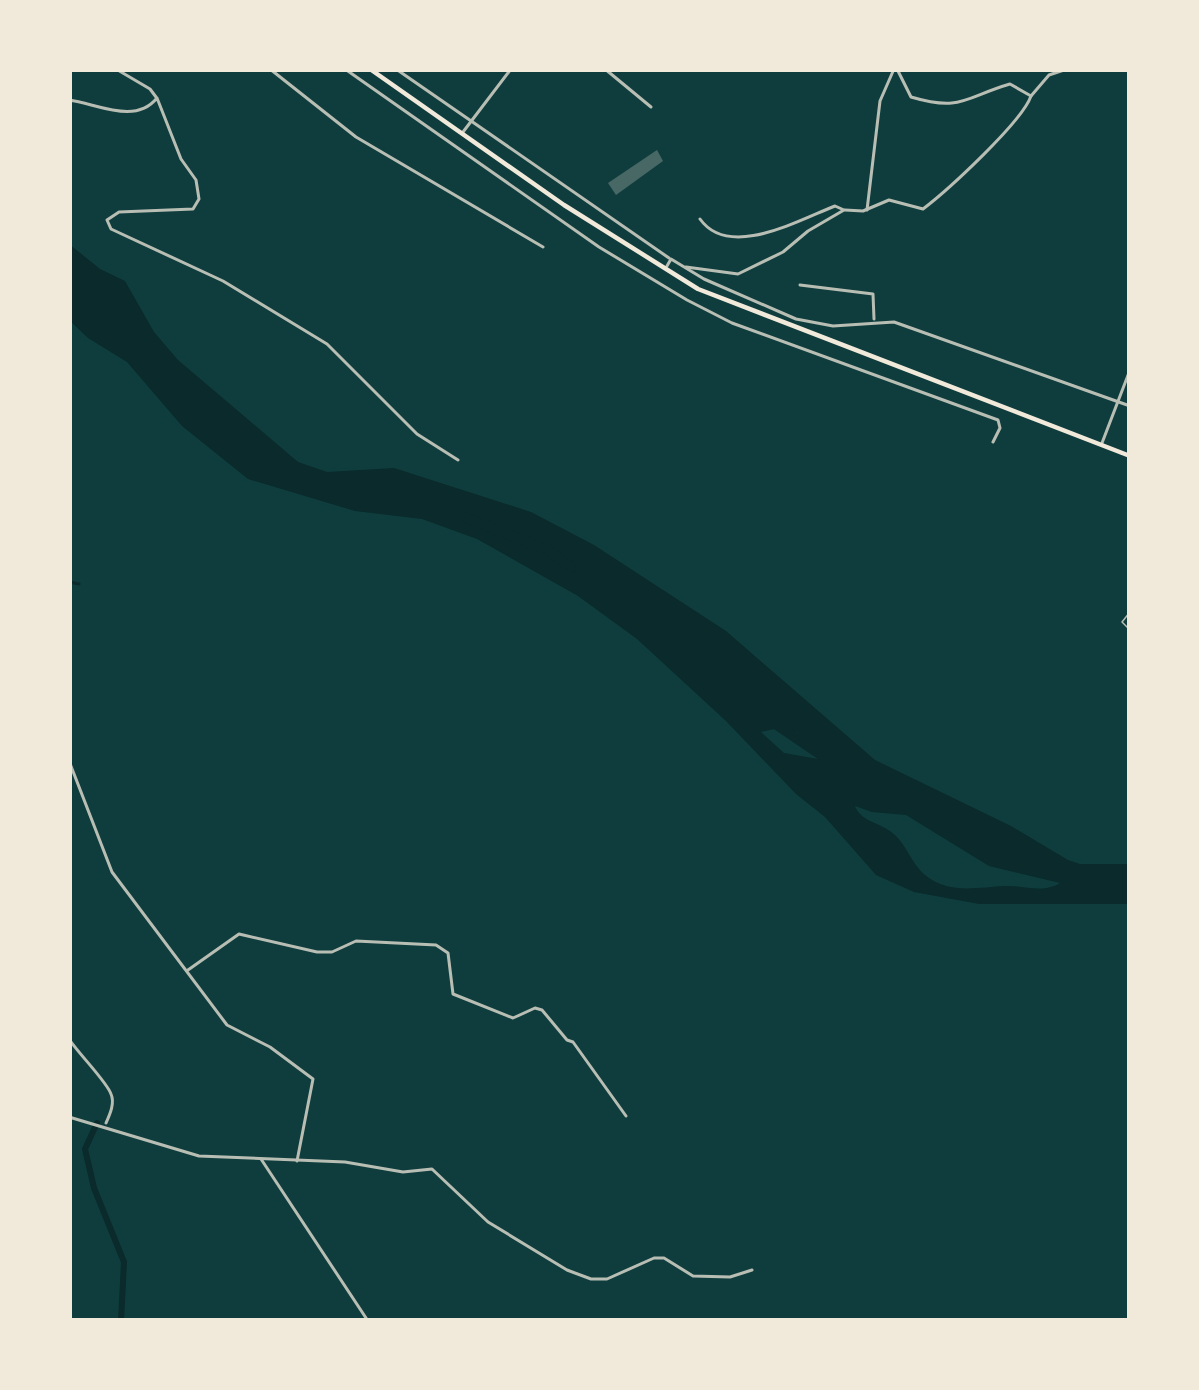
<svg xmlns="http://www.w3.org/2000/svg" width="1199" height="1390" font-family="Overpass,sans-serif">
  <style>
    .water { fill: #0a2a2b; fill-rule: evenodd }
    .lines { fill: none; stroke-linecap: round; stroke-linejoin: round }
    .stream { stroke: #0a2a2b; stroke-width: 3 }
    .canal { stroke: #0a2a2b; stroke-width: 6 }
    .river { stroke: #0a2a2b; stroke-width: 10 }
    .building { fill: #486865 }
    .service { stroke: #b8beb3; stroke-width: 1.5 }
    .minor { stroke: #b8beb3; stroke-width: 3 }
    .trunk { stroke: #f1e9da; stroke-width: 4.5 }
  </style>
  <rect width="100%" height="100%" fill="#0f3d3e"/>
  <path class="water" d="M69,244L100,269L125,281L154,332L178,360L298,462L327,472L394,468L531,512L594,545L726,631L875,760L1011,826L1068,860L1080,864H1130V904H979L914,892L876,875L825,817L796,794L726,721L637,639L578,596L477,539L422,519L355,511L248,479L182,426L127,362L88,338L69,320ZM779,728L797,732L830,761L784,753L761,732ZM855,806L872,812L906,815L989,866L1060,883C1042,894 1025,885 1006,886C977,887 950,895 925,875C910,862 906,842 890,831C875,821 861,821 855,806Z"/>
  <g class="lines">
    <polyline class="stream" points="69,582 79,584"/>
    <polyline class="canal" points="97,1123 85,1149 94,1188 124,1262 121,1321"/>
    <g class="river">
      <polyline points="464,517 548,550 571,568"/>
      <polyline points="771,721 840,768"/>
    </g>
  </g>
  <polygon class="building" points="657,150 663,161 616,195 608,183"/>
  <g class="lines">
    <polyline class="service" points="1130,612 1122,622 1130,630"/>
    <g class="minor">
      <polyline points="116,69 150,89 156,97"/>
      <polyline points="270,69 356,137 543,247"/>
      <polyline points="345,69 599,247 687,300 732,323 998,420 1000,428 993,442"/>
      <polyline points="396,69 669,258"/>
      <polyline points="605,69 651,107"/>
      <path d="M897,69L911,97C962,112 965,97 1010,84L1031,96L1049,75L1067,69"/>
      <path d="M69,100C98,104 135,125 157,98L181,159L196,180L199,199L193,209L119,212L107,220L111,229L223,281L327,344L417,434L458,460"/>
      <polyline points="463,132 511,69"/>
      <path d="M845,210L863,211L889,200L923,209C948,190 1022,122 1031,96"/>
      <polyline points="867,210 880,101 894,69"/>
      <polyline points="667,266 671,259 704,279 796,319 833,326 894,322 1130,406"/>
      <path d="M686,267L738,274L783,252L808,231L844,210L835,206C799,220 729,260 700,219"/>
      <polyline points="800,285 873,294 874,319"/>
      <polyline points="1102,443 1130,370"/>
      <polyline points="69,761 112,872 227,1025 270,1047 313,1079 297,1161"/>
      <polyline points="188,970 239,934 317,952 332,952 356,941 436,945 448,953 453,994 513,1018 535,1008 542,1010 567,1040 573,1042 626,1116"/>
      <path d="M69,1039C78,1053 107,1082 111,1094C115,1103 110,1114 106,1123"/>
      <polyline points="69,1117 199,1156 345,1162 403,1172 432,1169 488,1222 567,1270 591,1279 607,1279 654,1258 664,1258 693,1276 730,1277 752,1270"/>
      <polyline points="261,1159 368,1321"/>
    </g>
    <polyline class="trunk" points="370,69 564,205 698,289 1130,456"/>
  </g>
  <rect width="1199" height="1390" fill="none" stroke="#f1e9da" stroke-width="144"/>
</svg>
